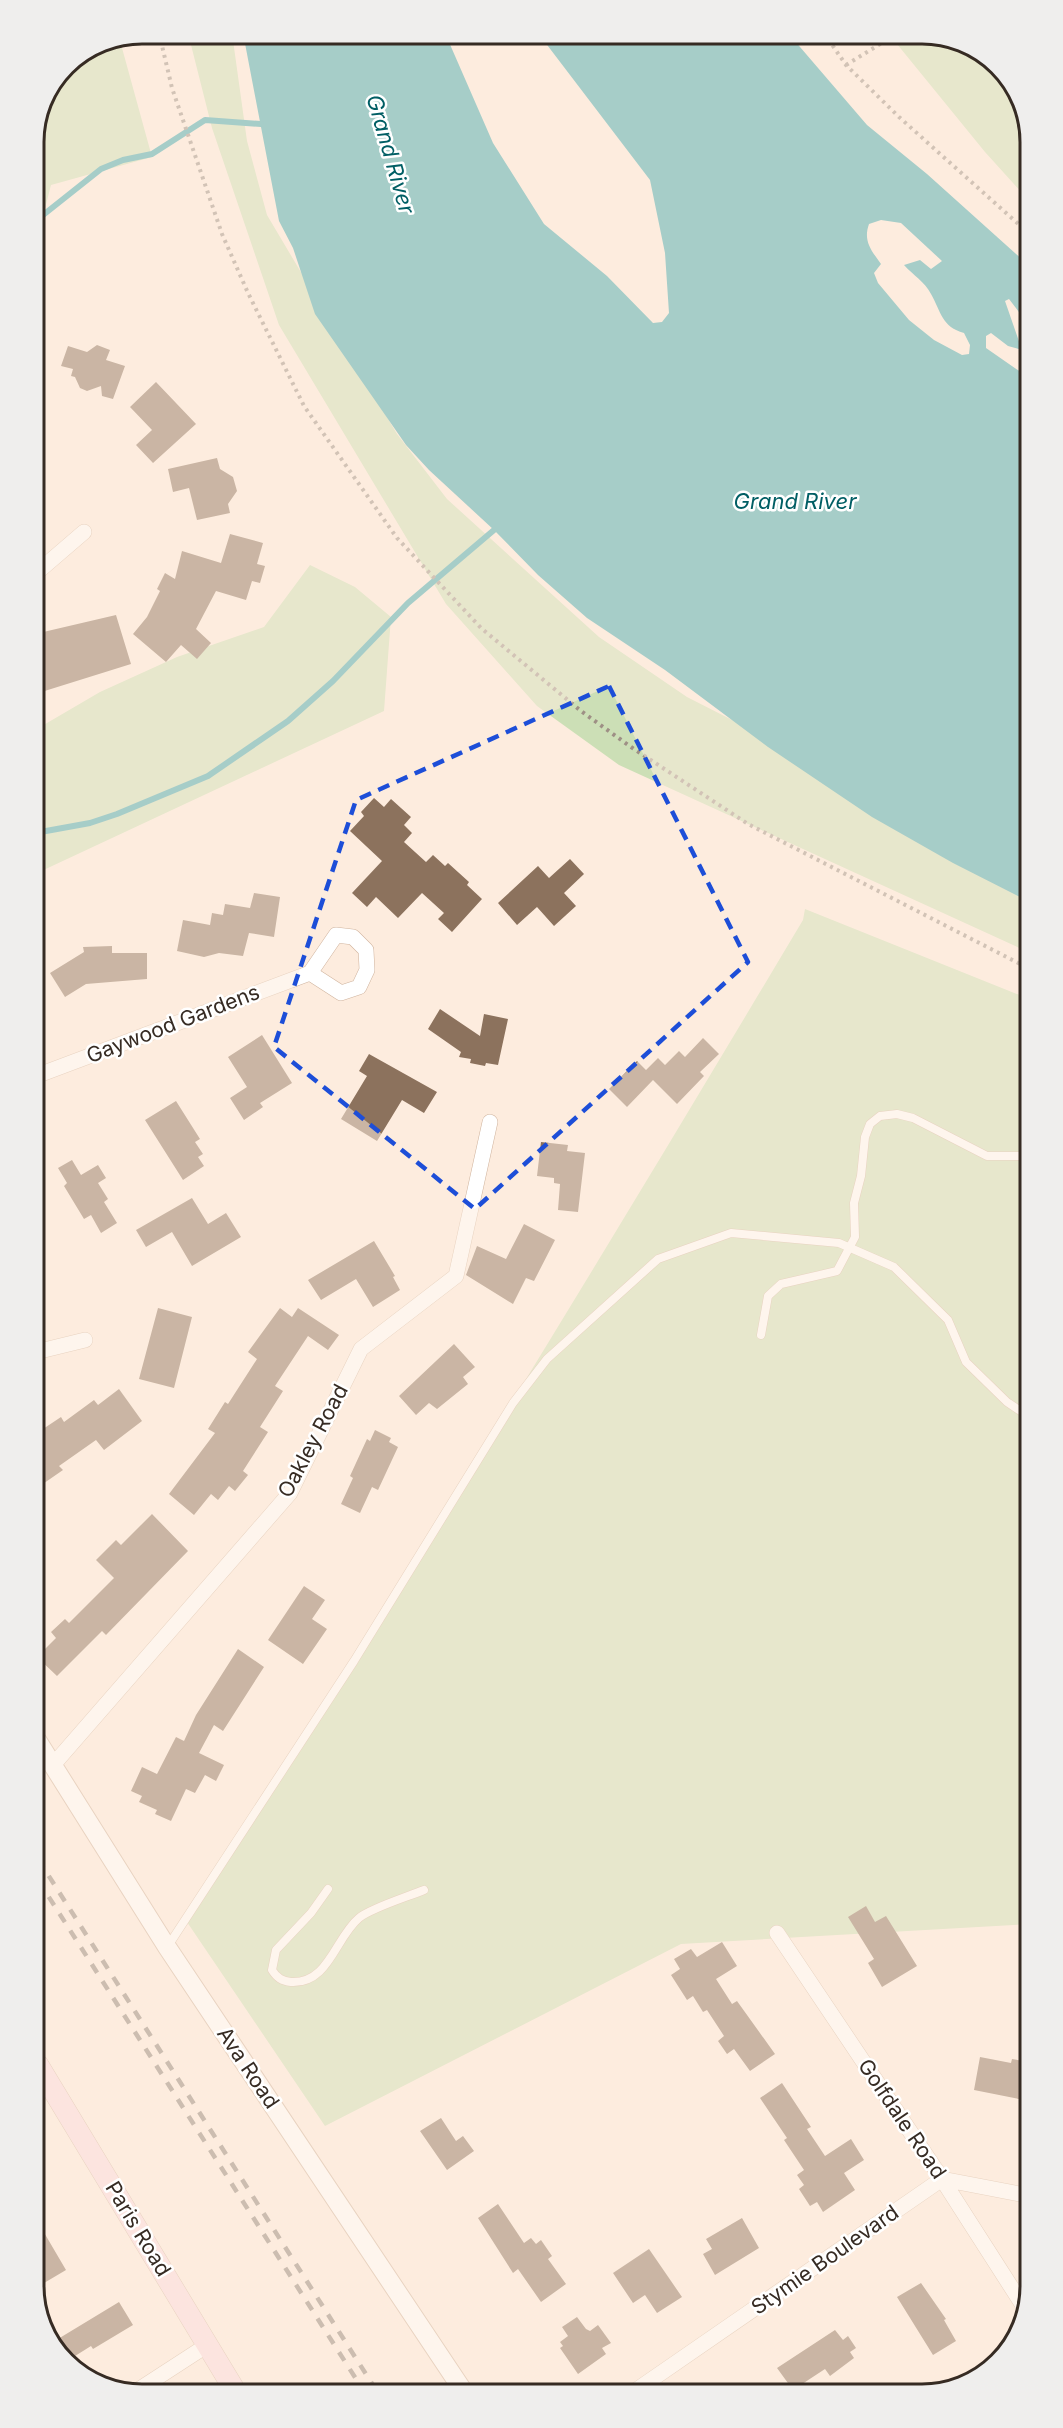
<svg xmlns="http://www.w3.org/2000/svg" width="1063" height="2428" font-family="Inter,sans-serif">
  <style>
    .green { fill: #ccdfb6 }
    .water { fill: #3da6ae; fill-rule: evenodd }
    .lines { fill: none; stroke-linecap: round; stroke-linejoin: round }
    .stream { stroke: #3da6ae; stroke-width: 6 }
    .building { fill: #8c725d }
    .service-casing { stroke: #d0b49e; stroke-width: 9 }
    .minor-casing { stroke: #d0b49e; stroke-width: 16 }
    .tertiary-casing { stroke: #d0b49e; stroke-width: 20 }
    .secondary-casing { stroke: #d0b49e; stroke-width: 22 }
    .path { stroke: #9e9085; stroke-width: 4; stroke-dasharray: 3 4.5; stroke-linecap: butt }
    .service { stroke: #fff; stroke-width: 8 }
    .minor { stroke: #fff; stroke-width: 15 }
    .tertiary { stroke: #fff; stroke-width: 18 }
    .secondary { stroke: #fbd9df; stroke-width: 21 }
    .rail { stroke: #908378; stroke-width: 4.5; stroke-dasharray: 10 10; stroke-linecap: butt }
    .marked { fill: none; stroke: #1d4ed8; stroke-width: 4.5; stroke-dasharray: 12 8; stroke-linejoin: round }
    .labels { text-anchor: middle; stroke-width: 5; stroke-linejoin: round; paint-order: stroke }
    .street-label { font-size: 21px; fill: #362b23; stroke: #fff }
    .water-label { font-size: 22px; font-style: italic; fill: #005e64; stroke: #fff }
    .rim { fill: none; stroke: #362b23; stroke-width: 3 }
  </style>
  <rect width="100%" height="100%" fill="#fdecde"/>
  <path class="green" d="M188,33H232L247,141L267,215L397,434L447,499L599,637L687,697L962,837L1026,885V951L619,765L537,706L446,604L279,325L212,128Z
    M888,33H929L987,55L1024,106V195L985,152Z
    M119,37L152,157L51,185L34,251L33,134L65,64L100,41Z
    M310,565L355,587L391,617L384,711L35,874V730L100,692L177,657L264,627Z
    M805,909L1027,998L1029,1924L681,1944L325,2126L187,1922C398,1592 602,1257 803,920Z"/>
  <path class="water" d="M243,33H445L493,143L544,224L607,276L653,323L662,322L669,313L665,253L650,180L538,33H788L867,125L927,174L1025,262V320L1009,299L1005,301L1022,350L1008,346L991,333L986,336V348L1025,375L1026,900L953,863L872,817L768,747L665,670L587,618L538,575L494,530L429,470L406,445L315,314L293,248L279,221ZM881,220L901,223L942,261L931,269L920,260L904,265C913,275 925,282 931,294C941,312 942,327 964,333L970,345L969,354L962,355L934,340L909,320L878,283L874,273L881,264C871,250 863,241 869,224Z"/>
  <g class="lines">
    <path class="stream" d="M33,223L101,169L123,160L152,154L205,120L261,124
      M35,833L90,823L117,814L208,776L288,721L333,681L408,603L494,530"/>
  </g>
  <path class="building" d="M97,345L110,350L106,360L125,366L113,399L102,396L101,386L87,391L80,388L75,377L71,376L73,369L61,366L68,346L87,352Z
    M156,382L196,424L153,463L136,445L152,430L130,407Z
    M217,458L220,469L233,477L237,491L228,504L230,513L197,520L189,488L173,492L168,469Z
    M230,534L263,543L257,564L265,566L260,583L252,581L246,600L216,591L196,629L211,643L197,659L181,645L166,662L133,634L147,617L160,591L157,589L165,573L175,579L182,551L221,563Z
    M116,615L131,664L35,694V654L44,651L39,633Z
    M374,798L384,807L391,799L411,817L404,825L412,833L404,842L426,862L433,855L445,866L448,863L469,882L467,885L482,899L452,932L438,919L444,913L422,893L398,918L376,897L367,907L352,893L382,861L350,831L364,816L361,812Z
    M570,859L584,874L564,893L576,906L554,926L537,907L517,925L498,903L538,866L549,878Z
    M254,893L280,897L274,937L249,933L243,956L219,953L204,957L177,951L183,920L210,925L212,913L223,915L225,904L250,908Z
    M112,946V953H147V979L86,984L65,997L50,973L84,952L83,947Z
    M440,1009L480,1036L484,1014L508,1019L498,1065L486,1063L485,1066L470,1063L471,1059L459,1057L461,1052L428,1029Z
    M262,1035L292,1083L260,1103L263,1107L244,1120L230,1098L247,1087L228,1057Z
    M703,1038L719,1054L700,1072L704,1076L677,1104L653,1080L627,1107L609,1089L637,1061L646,1070L658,1058L665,1065L679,1051L685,1057Z
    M369,1054L437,1092L424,1113L402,1100L377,1141L341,1119L367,1076L359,1071Z
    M176,1101L200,1139L195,1142L203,1154L198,1157L204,1166L183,1180L145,1120Z
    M541,1142L568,1145L567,1151L585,1153L578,1212L558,1210L560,1184L554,1183V1178L537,1176Z
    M72,1160L81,1175L98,1165L106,1178L98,1183L108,1199L104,1202L117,1223L101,1233L91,1215L84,1219L64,1186L67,1183L58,1168Z
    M192,1198L208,1224L226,1213L241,1237L192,1266L172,1232L146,1247L136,1230Z
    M524,1224L555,1240L534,1281L526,1278L513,1304L466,1275L477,1246L506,1259Z
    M374,1241L395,1276L393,1277L400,1290L373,1307L356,1279L321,1300L308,1280Z
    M158,1308L192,1317L174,1388L139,1379Z
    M280,1308L292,1317L298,1308L339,1335L328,1350L308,1336L275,1386L283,1391L260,1427L268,1432L243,1471L248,1475L235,1491L229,1486L218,1500L211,1494L194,1515L169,1494L215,1433L208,1429L225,1402L228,1404L257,1359L248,1352Z
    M454,1344L475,1367L463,1377L468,1384L437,1409L429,1403L416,1415L399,1396Z
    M119,1389L142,1421L104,1450L96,1440L59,1466L63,1470L37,1488V1433L61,1417L64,1422L94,1400L98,1405Z
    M375,1430L391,1438L389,1442L398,1447L378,1490L372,1487L360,1513L341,1504L353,1478L350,1476L367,1439L370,1441Z
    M152,1514L188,1551L106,1635L102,1631L57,1676L37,1657L56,1638L51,1632L65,1619L69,1623L114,1578L96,1560L116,1540L121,1545Z
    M304,1586L325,1600L312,1619L327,1629L303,1664L268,1640Z
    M238,1649L264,1667L223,1731L214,1725L199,1753L224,1765L216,1781L205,1775L195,1793L186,1789L171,1821L155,1814L157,1810L139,1802L142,1796L131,1791L142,1767L157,1774L176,1737L184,1741L196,1715Z
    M866,1906L875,1922L886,1916L917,1966L882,1987L868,1963L874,1959L848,1917Z
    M722,1942L737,1966L716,1979L732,2004L737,2001L775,2054L750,2071L734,2049L727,2054L718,2041L724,2036L707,2010L703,2012L693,1996L687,2000L671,1975L680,1969L674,1959L691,1949L697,1957Z
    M980,2057L1011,2063L1012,2059L1029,2062V2101L974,2090Z
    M782,2083L811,2127L807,2129L825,2156L851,2139L864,2160L844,2173L855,2190L823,2212L817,2202L810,2206L799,2189L804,2185L797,2175L804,2170L784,2140L787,2138L760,2098Z
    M441,2118L456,2141L463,2136L474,2151L447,2170L420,2131Z
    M498,2204L524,2243L531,2238L536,2244L541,2240L552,2256L548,2259L566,2284L541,2302L518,2269L513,2273L478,2218Z
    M742,2218L759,2248L715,2275L703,2254L712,2249L706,2239Z
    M39,2224L66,2270L39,2286Z
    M649,2249L682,2297L657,2313L645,2295L633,2303L613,2273Z
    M921,2283L946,2319L944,2320L956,2341L933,2355L897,2297Z
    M119,2302L133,2325L93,2349L91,2346L67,2361L53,2342Z
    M577,2317L586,2329L590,2331L598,2325L611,2343L602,2348L606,2354L578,2374L560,2348L563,2346L560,2342L568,2336L562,2327Z
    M835,2330L843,2340L848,2336L856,2348L850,2352L854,2358L830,2376L825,2369L793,2390L777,2368Z"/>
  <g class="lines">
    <defs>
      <path id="service" d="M761,1335L768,1296L781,1284L837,1271L855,1237L854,1203L861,1176L865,1137L870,1124L880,1116L897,1114L913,1118L987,1156H1027
        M328,1889L311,1913L276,1950L272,1970C277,1978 282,1981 291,1982C329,1984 335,1938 359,1918C371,1908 407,1897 424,1890
        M168,1946L354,1661L513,1403L547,1359L658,1259L731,1233L839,1243L894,1267L948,1320L966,1362L1007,1402L1028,1416"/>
      <path id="minor" d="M34,575L84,532
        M36,1076L310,973L336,935L353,937L366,950L367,970L359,987L341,993L310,973
        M36,1352L85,1340
        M53,1765L290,1493L361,1349L456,1276L490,1122
        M777,1933L942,2179L1024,2307
        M635,2391L942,2179L1030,2196
        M132,2394L209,2344"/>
      <path id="tertiary" d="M37,1740L167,1947L464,2392"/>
      <path id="secondary" d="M38,2065L237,2394"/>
    </defs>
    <use href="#service" class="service-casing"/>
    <use href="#minor" class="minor-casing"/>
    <use href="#tertiary" class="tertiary-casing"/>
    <use href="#secondary" class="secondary-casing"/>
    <path class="path" d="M159,33L172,88L222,234L248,293L304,406L397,538L481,628L581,711L631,747L748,824L1026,967
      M824,33L846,65L899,117L1024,229
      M846,65L898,33"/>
    <use href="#service" class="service"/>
    <use href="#minor" class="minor"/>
    <use href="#tertiary" class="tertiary"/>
    <use href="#secondary" class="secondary"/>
    <path class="rail" d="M38,1859L378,2393
      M38,1880L365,2393"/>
  </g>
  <path d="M0 0H1063V2428H0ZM609,686L748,962L475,1209L274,1047L356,800Z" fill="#fdecde" fill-opacity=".55" fill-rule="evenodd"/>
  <path class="marked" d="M609,686L748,962L475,1209L274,1047L356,800Z"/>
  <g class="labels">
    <g class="street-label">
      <text transform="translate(173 1024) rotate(-21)" y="7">Gaywood Gardens</text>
      <text transform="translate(313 1441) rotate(-62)" y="7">Oakley Road</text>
      <text transform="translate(248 2068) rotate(56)" y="7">Ava Road</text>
      <text transform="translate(902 2119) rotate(56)" y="7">Golfdale Road</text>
      <text transform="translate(138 2229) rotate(59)" y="7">Paris Road</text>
      <text transform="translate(825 2260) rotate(-35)" y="7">Stymie Boulevard</text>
    </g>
    <g class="water-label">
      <text transform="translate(391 154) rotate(74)" y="8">Grand River</text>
      <text x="795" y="509">Grand River</text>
    </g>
  </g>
  <path d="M0 0H1063V2428H0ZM142 44H922A98 98 0 0 1 1020 142V2286A98 98 0 0 1 922 2384H142A98 98 0 0 1 44 2286V142A98 98 0 0 1 142 44Z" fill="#efeeed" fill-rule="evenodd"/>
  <path class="rim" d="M142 44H922A98 98 0 0 1 1020 142V2286A98 98 0 0 1 922 2384H142A98 98 0 0 1 44 2286V142A98 98 0 0 1 142 44Z"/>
</svg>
